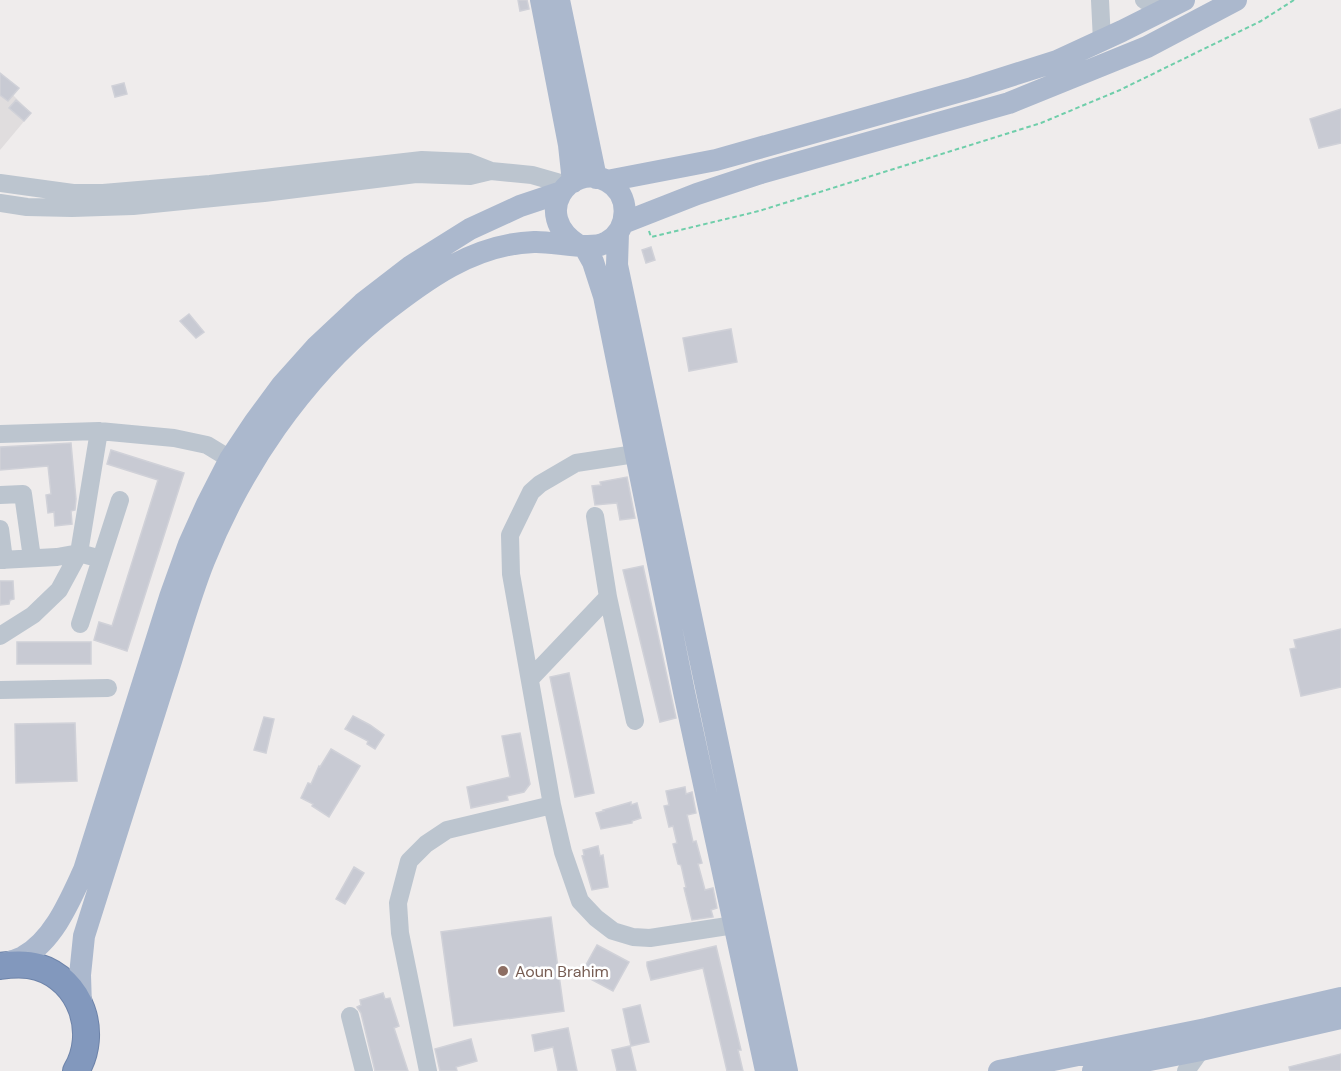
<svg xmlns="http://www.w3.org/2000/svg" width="1341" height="1071" font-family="'DM Sans',sans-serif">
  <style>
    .education { fill: #e0ddde }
    .building { fill: #c8cad3; stroke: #d0d1d8; stroke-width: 1.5 }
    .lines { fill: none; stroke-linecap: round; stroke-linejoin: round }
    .highway-casing { stroke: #6d83a9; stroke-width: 28 }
    .path { stroke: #6fceaa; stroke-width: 2; stroke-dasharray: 4.5 3; stroke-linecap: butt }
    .minor { stroke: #bcc5cf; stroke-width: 18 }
    .major { stroke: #abb8cd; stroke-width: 22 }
    .highway { stroke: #8298bd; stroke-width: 26 }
    .education-dot { fill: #8d6e63; stroke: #fff; stroke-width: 2 }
    .labels { text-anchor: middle; stroke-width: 5; stroke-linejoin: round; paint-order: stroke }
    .education-label { font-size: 16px; fill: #785e54; stroke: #fff; text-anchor: start }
  </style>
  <rect width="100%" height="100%" fill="#efecec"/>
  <path class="education" d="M0,73L19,88L13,95L31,113L0,150Z"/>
  <path class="building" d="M518,0H527L529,9L520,11Z
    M0,73L19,88L8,101L0,95Z
    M124,83L127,94L115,97L112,86Z
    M16,100L31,113L24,121L9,108Z
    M1341,109V143L1319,148L1310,119Z
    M651,247L655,260L646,263L642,250Z
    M189,314L204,332L196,338L180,321Z
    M731,329L737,362L689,371L683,338Z
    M71,443L76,499L75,510L71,511L72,524L55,526L54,512L48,513L46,495L51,494L48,466L0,470V447Z
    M111,450L184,473L127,651L94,640L99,622L112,626L158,480L107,464Z
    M627,477L635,518L620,520L617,503L595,505L592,486L601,485L600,482Z
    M643,566L676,718L660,722L623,570Z
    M0,581H13L14,599L10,600L9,604L0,605Z
    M1341,629V687L1301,696L1290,649L1296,648L1294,640Z
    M17,642H91V664H17Z
    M569,673L594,793L575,797L550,677Z
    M353,716L370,725L384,735L375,749L367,744L368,741L345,729Z
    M264,717L274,719L266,753L254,750Z
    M75,723L77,781L16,783L15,724Z
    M520,733L530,784L524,792L507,796L508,800L471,808L467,787L510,777L502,736Z
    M331,749L360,766L329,817L312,806L313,804L301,798L308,783L311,784L319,766L320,767Z
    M685,787L686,794L692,792L696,813L687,815L693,842L696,841L702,863L698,864L705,890L713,888L717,908L711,910L713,917L692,920L684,888L686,887L681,865L678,864L673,844L677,843L673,826L669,827L664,806L669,805L666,791Z
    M631,802V805L637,803L641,818L632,821V823L601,829L596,813L604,811L603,810Z
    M598,846L600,856L603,855L608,887L592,890L582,856L584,855L583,850Z
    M354,867L364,873L345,904L336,899Z
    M551,917L564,1011L454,1026L441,932Z
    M597,945L629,962L613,991L581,974Z
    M716,946L741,1050H738L743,1071H727L703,968L651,980L647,966V962Z
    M383,993L385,999L390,998L399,1026L394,1028L408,1071H375L361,1013L357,1007L361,1005L360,1000Z
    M640,1005L649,1042L631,1046L623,1009Z
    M568,1028L577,1071H558L553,1047L535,1051L532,1035Z
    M471,1039L477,1061L456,1067L457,1071H440L435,1049Z
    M630,1046L636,1071H617L612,1050Z
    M1341,1054V1071H1290L1289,1067Z"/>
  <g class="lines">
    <defs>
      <path id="highway" d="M0,966C13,964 25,963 38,967C81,980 99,1033 76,1071"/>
    </defs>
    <use href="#highway" class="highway-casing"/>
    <path class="path" d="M649,231L651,237L759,211L1041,123L1120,90L1261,21L1294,0"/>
    <path class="minor" d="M1100,0L1102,41
      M1144,0L1167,9
      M0,183L73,193H103L210,184L422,160L468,162L491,171L532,175L567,185
      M0,203L27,207L72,208L133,206L264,193L416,174L470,176L491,171
      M0,434L99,431L174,438L207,445L230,459
      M0,495L23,494L32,558
      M0,529L4,560
      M0,560L57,557L79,553L101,559L120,500
      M608,597L635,721
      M80,624L101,559
      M0,636L33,615L59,590L79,553L99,431
      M530,679L608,597L595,516
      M0,690L108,688
      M552,805L511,574L510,535L531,492L540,484L576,463L635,454
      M350,1016L364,1071
      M428,1071L400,933L398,903L409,861L426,844L447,830L552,805L563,852L580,901L596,918L613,931L633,937L650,938L734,925
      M1186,1071L1201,1050L1203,1042"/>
    <path class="major" d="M541,0L569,145L573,182
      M559,0L596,178
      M607,181L716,160L972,88L1057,61L1122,31L1184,0
      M623,223L697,194L761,173L1009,103L1147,47L1236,0
      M618,233L617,265L787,1071
      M584,246L593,262L604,296L684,692L766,1071
      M1,965C8,963 16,960 23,957C54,940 70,900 84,870L170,597L189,544L207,504L230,459L254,423L282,385L316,347L363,303L411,266L470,229L520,206L562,192
      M81,1006L80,975L84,936C111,853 136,769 163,686C177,644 188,601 204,561C241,468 301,380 378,317C425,280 473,244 534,242C554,241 592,252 607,242C630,229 631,194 607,181C570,161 530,214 578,245
      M999,1071L1206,1029L1341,998
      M1093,1071L1201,1050L1341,1018"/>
    <use href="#highway" class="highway"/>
  </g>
  <circle class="education-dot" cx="503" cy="971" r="6"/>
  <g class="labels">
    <g class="education-label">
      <text x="515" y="977">Aoun Brahim</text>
    </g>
  </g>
</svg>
